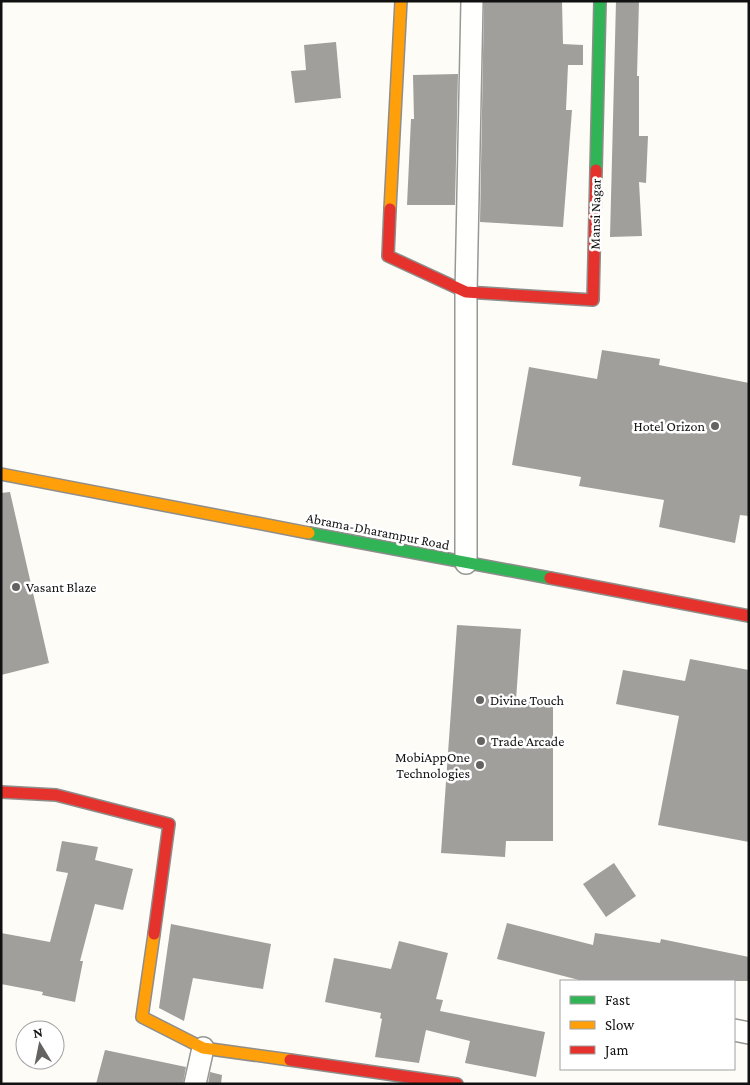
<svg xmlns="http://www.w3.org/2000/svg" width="750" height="1085" font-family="'Crimson Pro',serif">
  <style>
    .building { fill: #a19f9c }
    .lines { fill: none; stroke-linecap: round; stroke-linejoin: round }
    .street-casing { stroke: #979795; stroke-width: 24 }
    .fast-casing { stroke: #8e8d8b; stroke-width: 14 }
    .slow-casing { stroke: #8e8d8b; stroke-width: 14 }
    .jam-casing { stroke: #8e8d8b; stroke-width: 14 }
    .street { stroke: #fffffe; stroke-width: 21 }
    .fast { stroke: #30b455; stroke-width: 11 }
    .slow { stroke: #ff9f0a; stroke-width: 11 }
    .jam { stroke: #e5322d; stroke-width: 11 }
    .poi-dot { fill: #646362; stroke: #fff; stroke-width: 2 }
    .labels { text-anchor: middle; stroke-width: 5; stroke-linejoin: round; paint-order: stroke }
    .street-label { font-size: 14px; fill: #111; stroke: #fff }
    .poi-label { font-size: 14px; fill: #111; stroke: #fff; text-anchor: start }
  </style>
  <rect width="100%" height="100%" fill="#fdfcf7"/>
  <path class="building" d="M484,1H562L563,44L583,45V65H568L566,110H572L563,227L480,222Z
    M616,1H639L637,76H639V136H648L646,183L639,182L642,236L610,237Z
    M336,42L341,98L295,103L291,71L306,70L304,45Z
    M458,74L455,205H407L411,119H414L413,75Z
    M602,350L660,359L659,365L749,383V516L740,515L735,543L659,527L664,500L579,486L581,477L512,465L529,367L597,379Z
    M10,492L49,663L1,675V493Z
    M457,625L521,629L516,700H553V841H506L505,857L441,853Z
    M690,659L749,670V842L658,825L679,716L616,704L623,670L685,681Z
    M62,841L98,847L95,860L133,869L123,910L95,904L80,961H83L75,1002L42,995L43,992L1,984V933L50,942L68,873L56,871Z
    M614,863L636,896L606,917L583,884Z
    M507,923L593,945L595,933L660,943L661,939L749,957V981H583L497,959Z
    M171,924L271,944L263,989L193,978L184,1021L159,1008Z
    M399,941L448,953L436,999L443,1000L440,1011L545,1032L536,1077L465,1063L470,1041L426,1030L419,1063L375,1057L382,1019L380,1018L381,1013L325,1002L334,958L391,969Z
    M105,1050L186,1067L183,1084H96Z
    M210,1072L222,1075L221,1084H208Z"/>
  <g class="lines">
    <defs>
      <path id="street" d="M466,563V292L472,1
        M734,1030L749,1033
        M195,1084L203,1048"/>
      <path id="fast" d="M596,170L600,1
        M309,533L550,578"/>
      <path id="slow" d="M390,209L401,1
        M1,474L309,533
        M154,934L142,1017L203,1048L290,1060"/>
      <path id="jam" d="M390,209L388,256L466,292L593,300L596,170
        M550,578L749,616
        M1,792L56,795L169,824L154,934
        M290,1060L457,1084"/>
    </defs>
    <use href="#street" class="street-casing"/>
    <use href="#fast" class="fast-casing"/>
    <use href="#slow" class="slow-casing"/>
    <use href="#jam" class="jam-casing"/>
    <use href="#street" class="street"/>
    <use href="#fast" class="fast"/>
    <use href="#slow" class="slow"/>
    <use href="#jam" class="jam"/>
  </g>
  <g class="poi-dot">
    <circle cx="715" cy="426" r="5"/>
    <circle cx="16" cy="587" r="5"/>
    <circle cx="480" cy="700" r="5"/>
    <circle cx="481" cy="741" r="5"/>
    <circle cx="480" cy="765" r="5"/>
  </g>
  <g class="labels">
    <g class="street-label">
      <text transform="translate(595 214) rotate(-89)" y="5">Mansi Nagar</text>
      <text transform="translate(378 531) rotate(11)" y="5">Abrama-Dharampur Road</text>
    </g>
    <g class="poi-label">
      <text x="705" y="431" text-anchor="end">Hotel Orizon</text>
      <text x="26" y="592">Vasant Blaze</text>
      <text x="490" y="705">Divine Touch</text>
      <text x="491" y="746">Trade Arcade</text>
      <text x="470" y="762" text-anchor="end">MobiAppOne<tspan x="470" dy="16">Technologies</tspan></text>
    </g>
  </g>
  <rect width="750" height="1085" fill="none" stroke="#111111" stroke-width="5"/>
  <rect x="560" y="980" width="175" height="90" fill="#ffffff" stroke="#a0a0a0"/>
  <rect x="570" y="996" width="25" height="8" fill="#30b455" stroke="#a0a0a0"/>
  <text x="605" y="1005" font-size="15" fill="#111111">Fast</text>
  <rect x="570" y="1021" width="25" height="8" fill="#ff9f0a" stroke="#a0a0a0"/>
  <text x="605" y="1030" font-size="15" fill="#111111">Slow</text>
  <rect x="570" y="1046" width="25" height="8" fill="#e5322d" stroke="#a0a0a0"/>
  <text x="605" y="1055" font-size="15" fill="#111111">Jam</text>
  <g transform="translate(40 1045) rotate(350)"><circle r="24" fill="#ffffff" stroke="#a0a0a0"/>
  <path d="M0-4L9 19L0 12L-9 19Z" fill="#646362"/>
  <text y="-8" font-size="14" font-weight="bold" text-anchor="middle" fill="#111111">N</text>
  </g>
</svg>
